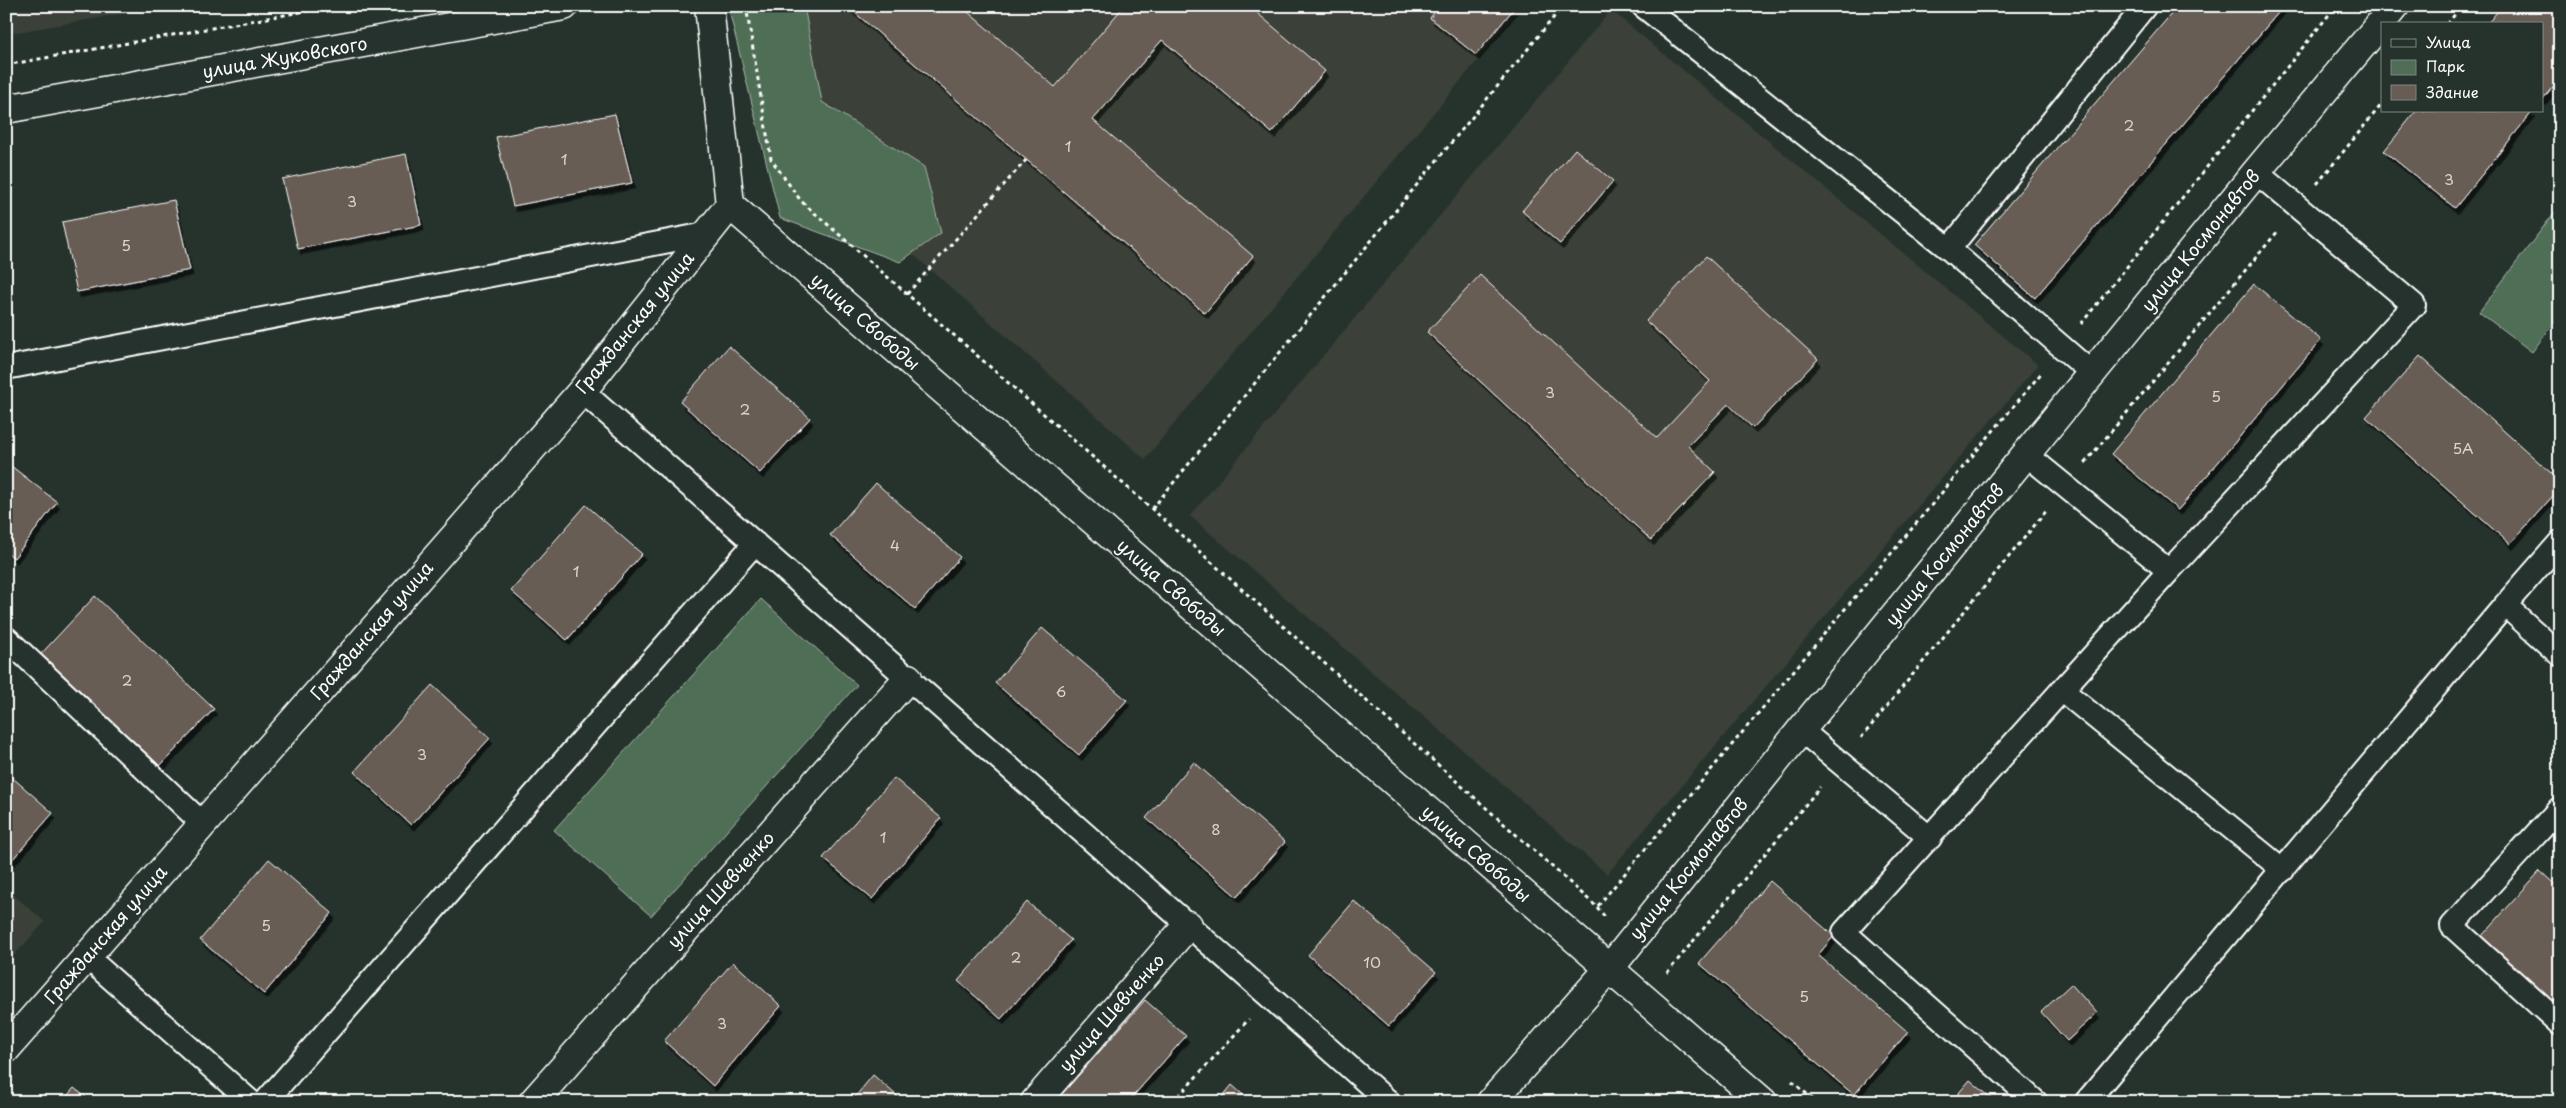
<svg xmlns="http://www.w3.org/2000/svg" width="2566" height="1108" font-family="'Playpen Sans',sans-serif">
  <style>
    .built { fill: #3a4039 }
    .green { fill: #506e57; stroke: #a8b6ab }
    .building { fill: #685d55; stroke: #fff; filter: url(#shadow) }
    .lines { fill: none; stroke-linecap: round; stroke-linejoin: round }
    .lane-casing { stroke: #fff; stroke-width: 26 }
    .street-casing { stroke: #fff; stroke-width: 31 }
    .path { stroke: #fff; stroke-width: 3; stroke-dasharray: 4 4; stroke-linecap: butt }
    .lane { stroke: #26332d; stroke-width: 22 }
    .street { stroke: #26332d; stroke-width: 28 }
    .labels { text-anchor: middle; stroke-width: 4; stroke-linejoin: round; paint-order: stroke }
    .number-label { font-size: 15px; fill: #d9d6d4 }
    .street-label { font-size: 18px; fill: #fff; stroke: #26332d }
  </style>
  <defs>
    <filter id="shadow"><feDropShadow dx="3" dy="5.5" stdDeviation="0" flood-color="#0009"/></filter>
  </defs>
  <rect width="100%" height="100%" fill="#26332d"/>
  <filter id="ink" filterUnits="userSpaceOnUse"><feTurbulence type="fractalNoise" baseFrequency=".02" numOctaves="2"/><feDisplacementMap in="SourceGraphic" scale="10" xChannelSelector="R" yChannelSelector="G"/><feConvolveMatrix kernelMatrix="1 2 1 2 8 2 1 2 1" color-interpolation-filters="sRGB"/></filter>
  <g filter="url(#ink)">
    <path class="built" d="M6,6H167L6,34Z
      M780,6H1523L1145,459L803,157Z
      M1611,10L2038,365L1607,874L1190,516Z
      M6,888L45,922L6,964Z"/>
    <path class="green" d="M728,6H804L822,102L924,167L941,233L900,262L780,218Z
      M2560,205V315L2532,352L2479,312Z
      M761,599L857,685L651,916L554,830Z"/>
    <path class="building" d="M847,6H961L1055,87L1124,6H1249L1325,71L1272,133L1162,40L1093,120L1253,256L1205,313Z
      M1439,6H1516L1476,55L1430,18Z
      M2178,6H2284L2035,298L1974,245Z
      M2502,6H2560V78L2542,100V24H2487Z
      M2416,111H2533L2455,208L2384,151Z
      M615,114L632,183L513,206L496,137Z
      M1575,149L1613,181L1560,244L1522,211Z
      M406,154L421,225L298,249L282,179Z
      M174,200L190,270L77,292L62,222Z
      M1706,256L1818,359L1753,428L1728,404L1688,446L1715,472L1651,540L1427,332L1480,275L1657,438L1710,381L1646,321Z
      M2254,284L2321,340L2178,510L2111,454Z
      M729,346L810,418L760,473L680,402Z
      M2420,356L2560,481V488L2510,544L2366,417Z
      M6,462L57,502L14,558L6,552Z
      M876,483L960,557L915,609L830,535Z
      M586,505L642,554L567,640L511,591Z
      M95,596L214,709L160,766L41,654Z
      M1042,628L1127,700L1079,755L995,683Z
      M432,685L490,738L411,825L354,772Z
      M1194,762L1285,842L1237,897L1146,818Z
      M6,772L53,813L12,860L6,856Z
      M894,778L941,818L872,899L823,858Z
      M269,859L332,913L264,994L200,940Z
      M2540,871L2560,889V1009L2481,937Z
      M1770,881L1834,936L1818,955L1908,1032L1854,1095L1699,963Z
      M1354,901L1436,972L1389,1026L1308,955Z
      M1027,902L1071,940L1001,1019L958,981Z
      M733,962L781,1006L713,1086L664,1041Z
      M2071,984L2097,1013L2067,1041L2041,1012Z
      M1145,1000L1186,1036L1128,1102H1055Z
      M873,1075L904,1102H851Z
      M1970,1080L1996,1102H1951Z
      M1232,1085L1251,1102H1218Z
      M74,1088L92,1102H62Z"/>
    <g class="lines">
      <defs>
        <path id="lane" d="M1643,6L1949,249L2093,374
          M1949,249L2145,6
          M6,368L706,234
          M582,391L1389,1102
          M2027,455L2169,571L2414,305L2256,172
          M2505,605L2560,542
          M6,638L203,824
          M2063,691L2283,870
          M1801,730L1930,838
          M2560,808L2452,926L2560,1024
          M87,957L251,1102
          M265,1102L755,543
          M2036,1102L1844,932L2169,571
          M2086,1102L2505,605L2560,655"/>
        <path id="street" d="M709,6L730,205L1763,1102
          M6,109L564,6
          M6,1049L582,391L730,205
          M533,1102L908,678
          M1035,1102L1188,925
          M1491,1102L1609,969L1801,730L2256,172L2395,6"/>
      </defs>
      <use href="#lane" class="lane-casing"/>
      <use href="#street" class="street-casing"/>
      <path class="path" d="M746,6L771,159L801,201L1152,509L1597,907L2043,371
        M2447,24L2462,6
        M6,65L334,6
        M2317,184L2382,104
        M907,294L1026,160
        M2081,324L2336,6
        M2085,463L2278,231
        M1152,509L1563,6
        M1861,738L2047,510
        M1597,907L1605,917
        M1667,973L1820,787
        M1792,1081L1816,1102
        M1177,1102L1175,1100L1249,1019"/>
      <use href="#lane" class="lane"/>
      <use href="#street" class="street"/>
    </g>
  </g>
  <g class="labels">
    <g class="number-label">
      <text x="2129" y="131">2</text>
      <text x="1068" y="152">1</text>
      <text x="564" y="165">1</text>
      <text x="2449" y="185">3</text>
      <text x="352" y="207">3</text>
      <text x="126" y="251">5</text>
      <text x="1550" y="398">3</text>
      <text x="2216" y="402">5</text>
      <text x="745" y="415">2</text>
      <text x="2463" y="454">5А</text>
      <text x="895" y="551">4</text>
      <text x="576" y="577">1</text>
      <text x="127" y="686">2</text>
      <text x="1061" y="697">6</text>
      <text x="422" y="760">3</text>
      <text x="1216" y="835">8</text>
      <text x="883" y="843">1</text>
      <text x="266" y="931">5</text>
      <text x="1016" y="963">2</text>
      <text x="1372" y="968">10</text>
      <text x="1804" y="1002">5</text>
      <text x="722" y="1029">3</text>
    </g>
    <g class="street-label">
      <text transform="translate(285 58) rotate(-10)" y="6">улица Жуковского</text>
      <text transform="translate(2201 241) rotate(-51)" y="6">улица Космонавтов</text>
      <text transform="translate(865 322) rotate(41)" y="6">улица Свободы</text>
      <text transform="translate(635 323) rotate(-51)" y="6">Гражданская улица</text>
      <text transform="translate(1945 555) rotate(-51)" y="6">улица Космонавтов</text>
      <text transform="translate(1171 588) rotate(41)" y="6">улица Свободы</text>
      <text transform="translate(372 631) rotate(-49)" y="6">Гражданская улица</text>
      <text transform="translate(1476 854) rotate(41)" y="6">улица Свободы</text>
      <text transform="translate(1689 869) rotate(-51)" y="6">улица Космонавтов</text>
      <text transform="translate(721 890) rotate(-48)" y="6">улица Шевченко</text>
      <text transform="translate(106 935) rotate(-49)" y="6">Гражданская улица</text>
      <text transform="translate(1112 1013) rotate(-49)" y="6">улица Шевченко</text>
    </g>
  </g>
  <rect width="2566" height="1108" fill="none" stroke="#26332d" stroke-width="25"/>
  <rect x="12" y="12" width="2541" height="1083" fill="none" stroke="#fff" stroke-width="2" filter="url(#ink)"/>
  <rect x="2381" y="22" width="162" height="90" fill="#26332d" stroke="#7d8581"/>
  <rect x="2391" y="39" width="25" height="8" fill="#26332d" stroke="#7d8581"/>
  <text x="2426" y="48" font-size="15" fill="#ffffff">Улица</text>
  <rect x="2391" y="60" width="25" height="15" fill="#506e57" stroke="#7d8581"/>
  <text x="2426" y="72" font-size="15" fill="#ffffff">Парк</text>
  <rect x="2391" y="85" width="25" height="15" fill="#685d55" stroke="#7d8581"/>
  <text x="2426" y="98" font-size="15" fill="#ffffff">Здание</text>
</svg>
